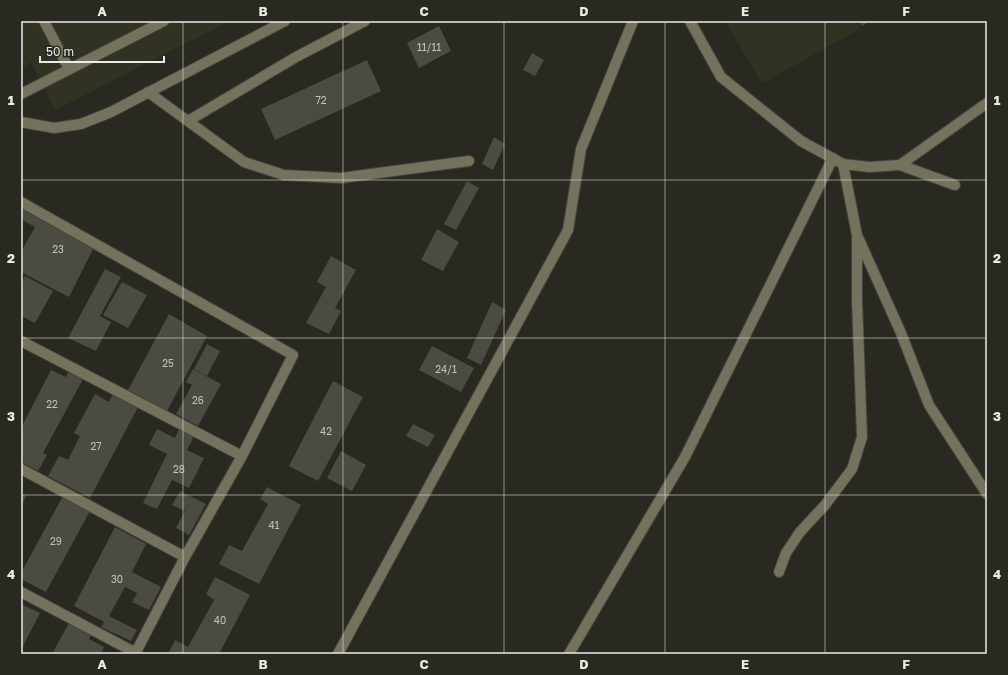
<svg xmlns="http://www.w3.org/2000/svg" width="1008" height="675" font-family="'Golos Text',sans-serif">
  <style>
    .built { fill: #323224 }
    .building { fill: #4b4b42 }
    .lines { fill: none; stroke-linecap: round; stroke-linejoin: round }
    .minor-casing { stroke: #44443d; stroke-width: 12 }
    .minor { stroke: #73725c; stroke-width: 10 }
    .grid { fill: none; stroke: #ebebe6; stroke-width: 1; stroke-opacity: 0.55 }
    .labels { text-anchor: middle; stroke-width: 3; stroke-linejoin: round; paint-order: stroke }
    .number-label { font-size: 10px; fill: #c3c3bd }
    .neatline { fill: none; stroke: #ebebe6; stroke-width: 1.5 }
    .grid-label { font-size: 13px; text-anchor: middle; font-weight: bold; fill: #ebebe6 }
  </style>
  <rect width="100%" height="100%" fill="#292921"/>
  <path class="built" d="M21,21H230L55,110L31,62L21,69Z
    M725,21H855L860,29L762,83Z"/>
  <path class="building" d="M859,21H870L862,26Z
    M439,26L451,51L419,68L407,43Z
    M532,53L544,60L535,76L523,70Z
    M367,60L381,91L275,140L261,109Z
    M494,137L505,144L493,170L482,164Z
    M467,181L479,188L456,230L444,224Z
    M21,203L95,245L69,297L21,272V252L35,227L21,219Z
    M437,229L459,242L443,271L421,260Z
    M331,256L356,270L335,308L341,311L329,334L306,323L326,287L317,282Z
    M105,269L121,277L100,316L111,322L96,351L68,338Z
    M25,276L53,291L35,323L21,316V284Z
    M122,282L147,295L128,328L103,315Z
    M492,302L506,310L481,365L467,358Z
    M169,314L207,336L167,411L128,390Z
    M207,344L220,351L207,376L194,369Z
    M432,346L474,368L461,392L419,370Z
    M193,369L221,384L198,426L176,414L192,385L186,382Z
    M51,370L66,377L68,372L83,379L43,453L47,455L38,471L21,462V428Z
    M333,381L363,397L318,481L289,466Z
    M95,394L109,402L113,394L138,407L90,498L48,476L59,456L68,460L80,436L74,433Z
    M413,424L435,435L428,447L406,436Z
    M180,427L195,434L187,450L204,458L189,488L172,480L157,509L143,503L167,454L149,445L157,429L175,438Z
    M341,451L366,465L352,491L327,478Z
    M267,487L301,505L259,584L219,564L229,545L242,551L268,504L260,499Z
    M180,491L206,504L189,535L176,528L185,511L172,505Z
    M21,493L26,496L21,506Z
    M64,494L91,509L46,592L21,579V573Z
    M115,527L146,544L132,572L161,587L149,610L132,602L137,593L125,587L109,616L137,630L131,641L101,627L104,622L74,606Z
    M215,577L250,595L219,654H168L175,640L188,647L214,600L206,594Z
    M21,604L40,613L21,650Z
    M69,623L91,635L89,639L104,647L101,654H52Z"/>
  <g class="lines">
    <defs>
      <path id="minor" d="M44,21L69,69
        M690,21L721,77L801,141L843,164L869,167L900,165L987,103
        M148,92L244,162L284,175L341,178L469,161
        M21,94L164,21
        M188,121L296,57L365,21
        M21,122L54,128L81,124L111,112L285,21
        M843,164L857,235L901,333L929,405L987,494
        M900,165L955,185
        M21,202L293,355L242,456L185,557L135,654
        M21,341L242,456
        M21,469L185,557
        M779,572L786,553L800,532L825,505L852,469L862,437L857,300V239
        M21,592L136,653
        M338,654L568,230L581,149L633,21
        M569,654L685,457L833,158"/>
    </defs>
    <use href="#minor" class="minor-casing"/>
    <use href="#minor" class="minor"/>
  </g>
  <path class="grid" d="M183,21V654M343,21V654M504,21V654M665,21V654M825,21V654M21,180H987M21,338H987M21,495H987"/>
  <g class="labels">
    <g class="number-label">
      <text x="429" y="51">11/11</text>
      <text x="321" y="104">72</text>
      <text x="58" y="253">23</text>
      <text x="168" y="367">25</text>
      <text x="446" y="373">24/1</text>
      <text x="198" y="404">26</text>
      <text x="52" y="408">22</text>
      <text x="326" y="435">42</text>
      <text x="96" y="450">27</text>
      <text x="179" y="473">28</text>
      <text x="274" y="529">41</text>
      <text x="56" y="545">29</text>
      <text x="117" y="583">30</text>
      <text x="220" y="624">40</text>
    </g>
  </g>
  <rect width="1008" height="675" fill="none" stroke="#292921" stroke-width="44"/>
  <path d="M40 56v6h124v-6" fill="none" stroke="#ebebe6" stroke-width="2"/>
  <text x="46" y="56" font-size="12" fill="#ebebe6" stroke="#292921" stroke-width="3" paint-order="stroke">50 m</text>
  <rect x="22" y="22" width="964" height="631" class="neatline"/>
  <g class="grid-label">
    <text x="102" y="16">A</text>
    <text x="263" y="16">B</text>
    <text x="424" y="16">C</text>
    <text x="584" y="16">D</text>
    <text x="745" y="16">E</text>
    <text x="906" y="16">F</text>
    <text x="11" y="105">1</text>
    <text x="997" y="105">1</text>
    <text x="11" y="263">2</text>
    <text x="997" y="263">2</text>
    <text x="11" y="421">3</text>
    <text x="997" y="421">3</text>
    <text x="11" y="579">4</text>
    <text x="997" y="579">4</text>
    <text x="102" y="669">A</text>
    <text x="263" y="669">B</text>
    <text x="424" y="669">C</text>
    <text x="584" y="669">D</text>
    <text x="745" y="669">E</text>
    <text x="906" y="669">F</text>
  </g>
</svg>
